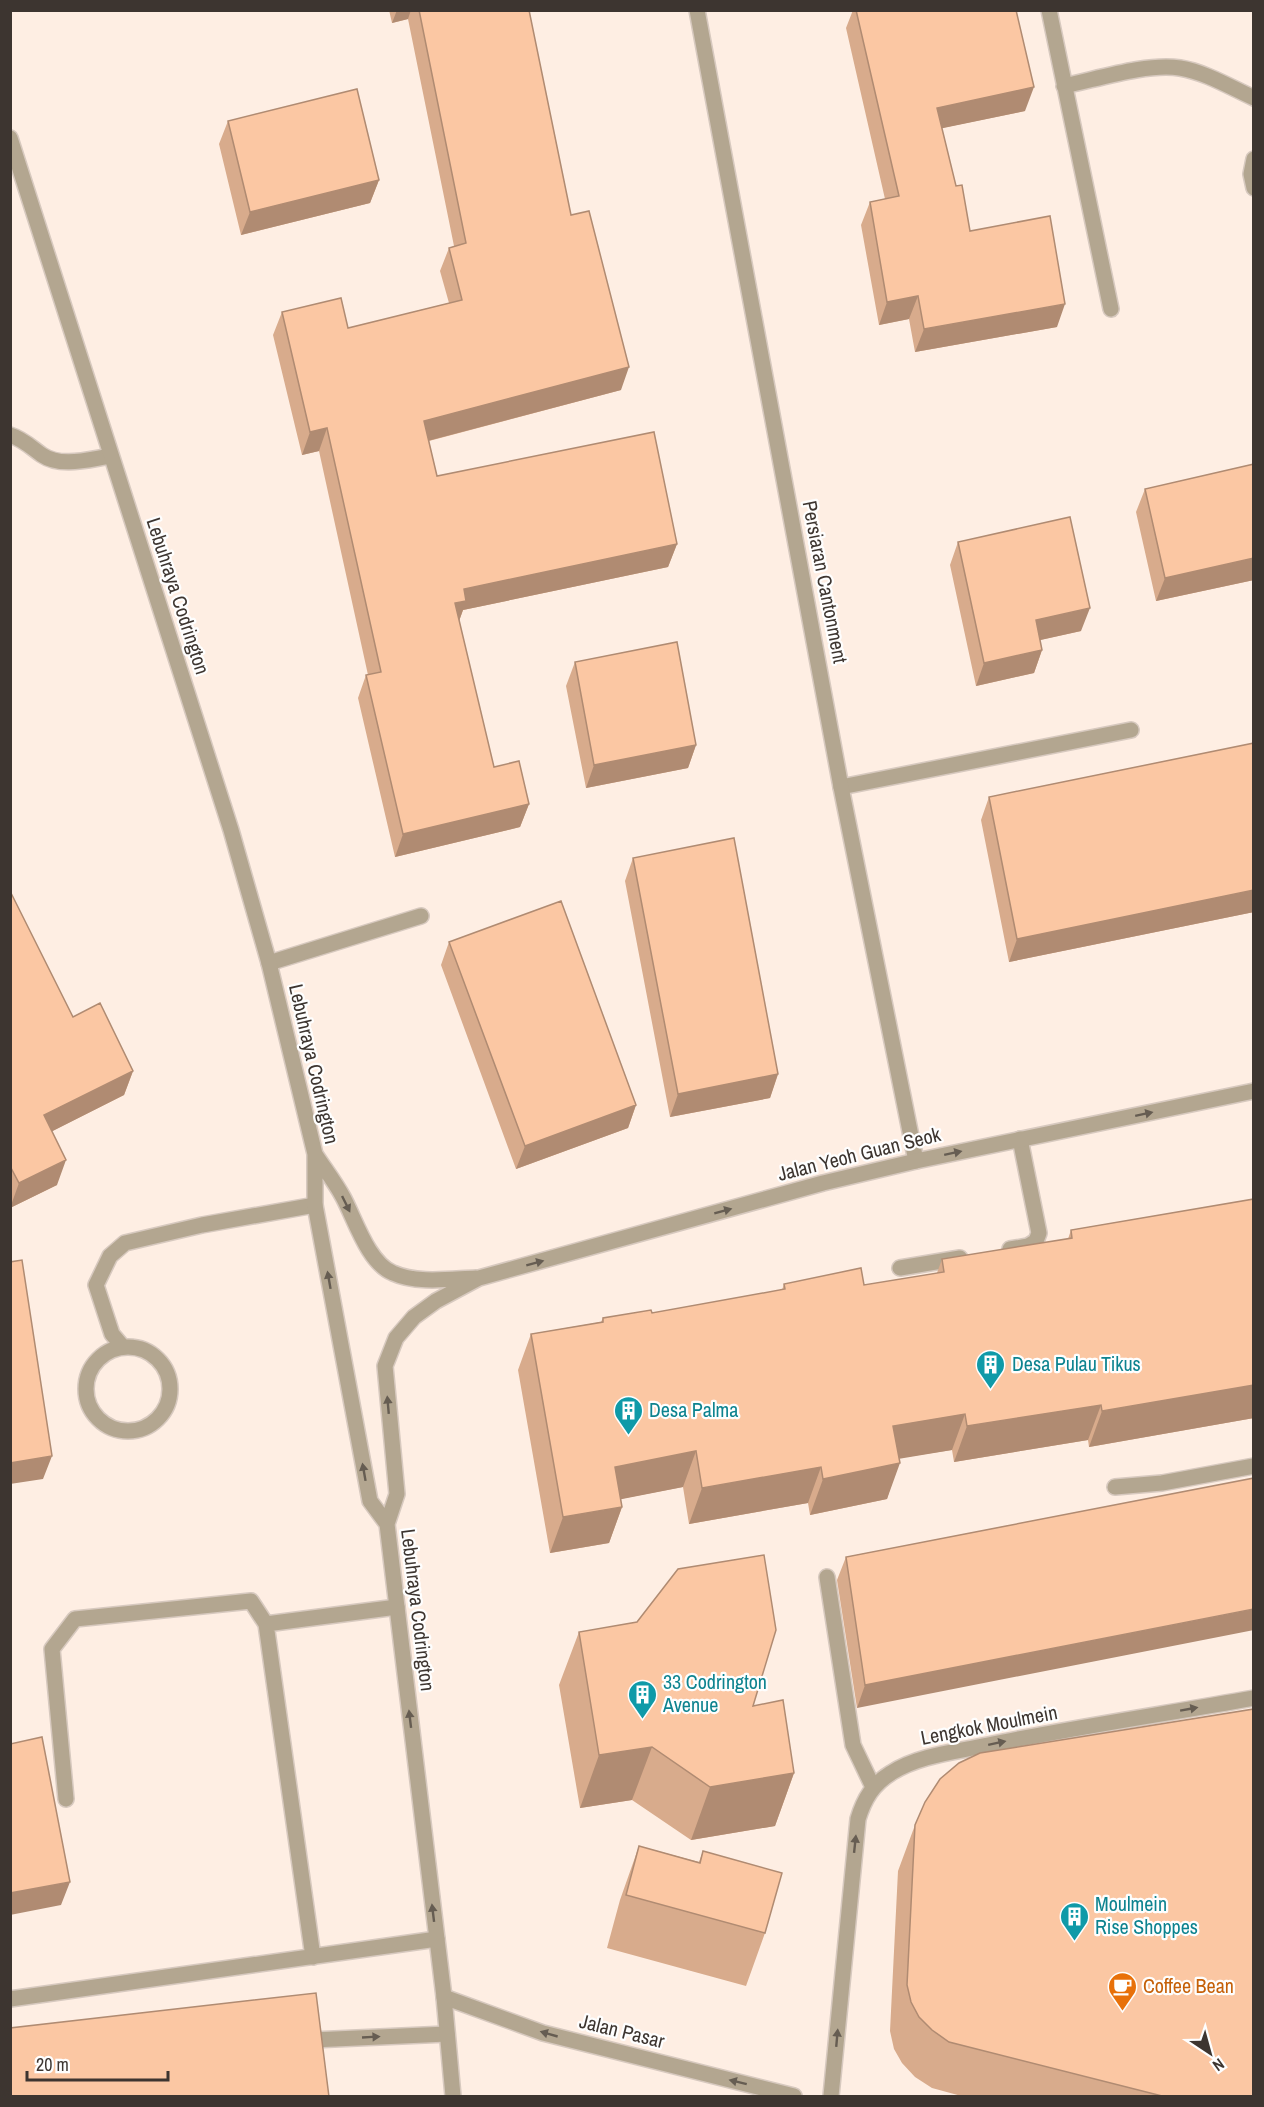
<svg xmlns="http://www.w3.org/2000/svg" width="1264" height="2107" font-family="'Archivo Narrow',sans-serif">
  <style>
    .lines { fill: none; stroke-linecap: round; stroke-linejoin: round }
    .service-casing { stroke: #d7c9bf; stroke-width: 18 }
    .minor-casing { stroke: #d7c9bf; stroke-width: 18 }
    .tertiary-casing { stroke: #d7c9bf; stroke-width: 18 }
    .service { stroke: #b3a690; stroke-width: 15 }
    .minor { stroke: #b3a690; stroke-width: 15 }
    .tertiary { stroke: #b3a690; stroke-width: 15 }
    .wall { fill: #d8ab8c }
    .shaded-wall { fill: #b08b72 }
    .building { fill: #fbc7a3; stroke: #b08b72; stroke-width: 1.5 }
    .oneway { fill: #665d52 }
    .labels { text-anchor: middle; stroke-width: 4.5; stroke-linejoin: round; paint-order: stroke }
    .street-label { font-size: 20px; fill: #3d3530; stroke: #fefefe }
    .culture-label { font-size: 20px; fill: #0d838f; stroke: #fefefe; text-anchor: start }
    .food-label { font-size: 20px; fill: #c56008; stroke: #fefefe; text-anchor: start }
  </style>
  <rect width="100%" height="100%" fill="#feeee3"/>
  <g class="lines">
    <defs>
      <path id="service" d="M1049,10L1111,309
        M1064,86C1098,79 1146,63 1180,68C1205,72 1230,87 1254,98
        M1254,159L1251,174L1254,188
        M841,787L1131,730
        M269,963L421,916
        M1010,1249L1028,1246L1036,1241L1039,1233L1020,1139
        M900,1268L960,1258
        M86 1389a42 42 0 1 1 84 0a42 42 0 1 1-84 0Z
        M123,1347L112,1334L96,1285L110,1256L125,1243L202,1225L315,1205
        M1115,1487L1162,1483L1254,1466
        M827,1577L853,1745L873,1787
        M266,1624L397,1607
        M66,1799L52,1649L75,1619L251,1601L266,1624L313,1957
        M10,1999L437,1939
        M305,2036L312,2040L447,2034"/>
      <path id="minor" d="M697,10L841,787L916,1161
        M10,435C23,439 32,448 42,455C61,468 90,459 111,456
        M444,1997L543,2033L794,2096
        M831,2096L858,1819C864,1799 873,1784 891,1773C919,1755 956,1752 988,1745C1076,1727 1165,1714 1254,1698"/>
      <path id="tertiary" d="M10,138L231,830L269,963L315,1154V1205L370,1501L387,1524L444,1997L453,2096
        M315,1154C324,1168 335,1182 343,1197C355,1219 368,1263 393,1273C417,1284 450,1279 476,1278
        M387,1524L397,1494L385,1366L396,1338L414,1317L436,1301L479,1278L823,1183L916,1161L1254,1091"/>
    </defs>
    <use href="#service" class="service-casing"/>
    <use href="#minor" class="minor-casing"/>
    <use href="#tertiary" class="tertiary-casing"/>
    <use href="#service" class="service"/>
    <use href="#minor" class="minor"/>
    <use href="#tertiary" class="tertiary"/>
  </g>
  <path class="wall" d="M389,10H529L571,215L621,390L429,441L437,476L677,544L668,567L463,610L459,621L494,767L529,804L520,827L395,857L358,698L366,675H368L319,451L302,455L273,335L282,312L348,328L449,303L440,271L449,248L454,246L408,19L392,23Z
    M853,10H1016L1025,111L942,128L956,186L970,231L1057,327L915,352L909,319L879,325L861,225L870,202L885,199L846,28Z
    M228,121L379,180L370,203L241,235L219,144Z
    M1254,464V580L1156,601L1136,512L1145,489Z
    M958,542L1081,631L1040,640L1042,650L1034,673L976,686L950,565Z
    M575,662L696,745L688,768L586,788L566,686Z
    M1254,743V912L1009,962L981,820L989,797Z
    M633,858L778,1074L770,1098L670,1117L625,881Z
    M10,891L73,1017L133,1071L124,1095L52,1131L57,1185L10,1208Z
    M449,942L636,1105L628,1128L516,1169L441,965Z
    M1254,1199V1418L1089,1447L1088,1440L954,1462L952,1450L899,1458L887,1499L810,1515L808,1503L689,1524L683,1487L620,1499L622,1507L609,1543L550,1553L518,1370L531,1334L601,1322L603,1318L652,1313L782,1290L784,1284L864,1285L937,1273L942,1259L1068,1239L1071,1230Z
    M1254,1478L857,1708L837,1580L846,1557Z
    M579,1632L753,1706L794,1773L775,1826L691,1840L632,1800L580,1808L559,1685Z
    M915,1825L1254,2097H965L932,2088L915,2077L902,2063L894,2049L890,2031L898,1871Z
    M639,1846L699,1862L703,1851L765,1933L746,1986L607,1948L620,1900Z"/>
  <path class="shaded-wall" d="M397,10H411L408,19L392,23Z
    M1034,87L1025,111L929,131L937,108Z
    M379,180L370,203L241,235L250,212Z
    M918,296L909,319L879,325L887,302Z
    M1065,304L1057,327L915,352L924,329Z
    M629,367L621,390L416,444L424,421Z
    M327,428L319,451L302,455L310,432Z
    M677,544L668,567L463,610L458,624L455,603L464,589Z
    M1254,558V580L1156,601L1165,578Z
    M1090,608L1081,631L1027,643L1036,620Z
    M1042,650L1034,673L976,686L984,663Z
    M696,745L688,768L586,788L594,765Z
    M529,804L520,827L395,857L403,834Z
    M1254,890V912L1009,962L1017,939Z
    M133,1071L124,1095L35,1140L44,1115Z
    M778,1074L770,1098L670,1117L678,1094Z
    M636,1105L628,1128L516,1169L525,1146Z
    M66,1160L57,1185L10,1208L19,1183Z
    M1254,1385V1418L1089,1447L1102,1411Z
    M1101,1405L1088,1440L954,1462L967,1426Z
    M965,1414L952,1450L880,1462L893,1426Z
    M696,1451L683,1487L602,1503L615,1467Z
    M52,1456L43,1479L10,1484V1463Z
    M900,1463L887,1499L810,1515L823,1479Z
    M821,1467L808,1503L689,1524L702,1488Z
    M622,1507L609,1543L550,1553L563,1517Z
    M1254,1609V1630L857,1708L865,1685Z
    M652,1747L632,1800L580,1808L599,1755Z
    M794,1773L775,1826L691,1840L710,1787Z
    M70,1882L61,1905L10,1915V1893Z"/>
  <path class="building" d="M419,10H529L571,215L589,211L629,367L424,421L437,476L654,432L677,544L464,589L466,601L455,603L494,767L519,761L529,804L403,834L366,675L381,672L327,428L310,432L282,312L341,298L348,328L462,300L449,248L466,243Z
    M856,10H1016L1034,87L937,108L956,186L962,185L970,231L1050,216L1065,304L924,329L918,296L887,302L870,202L899,196Z
    M357,89L379,180L250,212L228,121Z
    M1254,464V558L1165,578L1145,489Z
    M1070,517L1090,608L1036,620L1042,650L984,663L958,542Z
    M677,642L696,745L594,765L575,662Z
    M1254,743V890L1017,939L989,797Z
    M734,838L778,1074L678,1094L633,858Z
    M10,891L73,1017L100,1003L133,1071L44,1115L66,1160L19,1183L10,1166Z
    M561,901L636,1105L525,1146L449,942Z
    M1254,1199V1385L1102,1411L1101,1405L967,1426L965,1414L893,1426L900,1463L823,1479L821,1467L702,1488L696,1451L615,1467L622,1507L563,1517L531,1334L603,1322V1318L651,1310L652,1313L785,1289L784,1284L861,1268L864,1285L944,1272L942,1259L1072,1238L1071,1230Z
    M22,1260L52,1456L10,1463V1262Z
    M1254,1478V1609L865,1685L846,1557Z
    M764,1555L776,1630L753,1706L783,1700L794,1773L710,1787L652,1747L599,1755L579,1632L637,1622L678,1569Z
    M1254,1709V2097H1166L949,2042L932,2030L919,2017L911,2002L907,1985L915,1825L925,1802L940,1779L959,1763L980,1753Z
    M42,1737L70,1882L10,1893V1744Z
    M639,1846L700,1863L703,1851L782,1873L765,1933L626,1895Z
    M316,1993L329,2097H10V2028Z"/>
  <defs><path id="oneway-solid" d="M-6-.8H1V-3.2L6.5 0L1 3.2V.8H-6Z" transform="scale(1.5)"/></defs>
  <g class="oneway">
    <use href="#oneway-solid" transform="translate(1144 1114) rotate(-12)"/>
    <use href="#oneway-solid" transform="translate(953 1153) rotate(-12)"/>
    <use href="#oneway-solid" transform="translate(346 1204) rotate(64)"/>
    <use href="#oneway-solid" transform="translate(723 1211) rotate(-15)"/>
    <use href="#oneway-solid" transform="translate(535 1263) rotate(-15)"/>
    <use href="#oneway-solid" transform="translate(329 1280) rotate(-100)"/>
    <use href="#oneway-solid" transform="translate(388 1405) rotate(-95)"/>
    <use href="#oneway-solid" transform="translate(364 1472) rotate(-100)"/>
    <use href="#oneway-solid" transform="translate(1189 1709) rotate(-10)"/>
    <use href="#oneway-solid" transform="translate(410 1719) rotate(-97)"/>
    <use href="#oneway-solid" transform="translate(997 1743) rotate(-12)"/>
    <use href="#oneway-solid" transform="translate(855 1844) rotate(-84)"/>
    <use href="#oneway-solid" transform="translate(433 1913) rotate(-97)"/>
    <use href="#oneway-solid" transform="translate(549 2034) rotate(-164)"/>
    <use href="#oneway-solid" transform="translate(371 2037) rotate(-3)"/>
    <use href="#oneway-solid" transform="translate(837 2038) rotate(-85)"/>
    <use href="#oneway-solid" transform="translate(738 2082) rotate(-166)"/>
  </g>
  <defs>
    <symbol id="building-pin" viewBox="-11 -11 22 30"><path d="M0 17L-7.5 6A9.5 9.5 0 1 1 7.5 6Z" fill="#0f9aa8" stroke="#fefefe"/><path d="M-4-6H4V6H1V3H-1V6H-4ZM-2.5-4.3h1.7v1.8h-1.7ZM.8-4.3h1.7v1.8H.8ZM-2.5-1h1.7V.8h-1.7ZM.8-1h1.7V.8H.8Z" fill="#fff"/></symbol>
    <symbol id="cafe-pin" viewBox="-11 -11 22 30"><path d="M0 17L-7.5 6A9.5 9.5 0 1 1 7.5 6Z" fill="#e8710a" stroke="#fefefe"/><path d="M-5.5-4.5H6V0H3Q3 3.5 0 3.5H-2.5Q-5.5 3.5-5.5 0ZM3-3.2v2h1.7v-2ZM-6 4.5H4V6H-6Z" fill="#fff"/></symbol>
  </defs>
  <g fill-rule="evenodd">
    <use href="#building-pin" x="974" y="1348" width="33" height="45"/>
    <use href="#building-pin" x="612" y="1394" width="33" height="45"/>
    <use href="#building-pin" x="626" y="1678" width="33" height="45"/>
    <use href="#building-pin" x="1058" y="1900" width="33" height="45"/>
    <use href="#cafe-pin" x="1106" y="1970" width="33" height="45"/>
  </g>
  <g class="labels">
    <g class="street-label">
      <text transform="translate(825 582) rotate(79)" y="7">Persiaran Cantonment</text>
      <text transform="translate(178 596) rotate(72)" y="7">Lebuhraya Codrington</text>
      <text transform="translate(314 1064) rotate(77)" y="7">Lebuhraya Codrington</text>
      <text transform="translate(859 1154) rotate(-14)" y="7">Jalan Yeoh Guan Seok</text>
      <text transform="translate(418 1610) rotate(83)" y="7">Lebuhraya Codrington</text>
      <text transform="translate(989 1725) rotate(-11)" y="7">Lengkok Moulmein</text>
      <text transform="translate(622 2031) rotate(14)" y="7">Jalan Pasar</text>
    </g>
    <g class="culture-label">
      <text x="1012" y="1371">Desa Pulau Tikus</text>
      <text x="649" y="1417">Desa Palma</text>
      <text x="663" y="1689">33 Codrington<tspan x="663" dy="23">Avenue</tspan></text>
      <text x="1095" y="1911">Moulmein<tspan x="1095" dy="23">Rise Shoppes</tspan></text>
    </g>
    <g class="food-label">
      <text x="1143" y="1993">Coffee Bean</text>
    </g>
  </g>
  <rect width="1264" height="2107" fill="none" stroke="#3d3530" stroke-width="24"/>
  <g transform="translate(1210 2053) rotate(144)" stroke="#fefefe" stroke-width="4.5" paint-order="stroke">
  <path d="M0-4.5L10 22L0 15L-10 22Z" fill="#3d3530"/>
  <text y="-9" font-size="16" font-weight="bold" text-anchor="middle" fill="#3d3530">N</text>
  </g>
  <path d="M27 2071v9h141v-9" fill="none" stroke="#3d3530" stroke-width="3"/>
  <text x="36" y="2071" font-size="18" fill="#3d3530" stroke="#fefefe" stroke-width="4.5" paint-order="stroke">20 m</text>
</svg>
